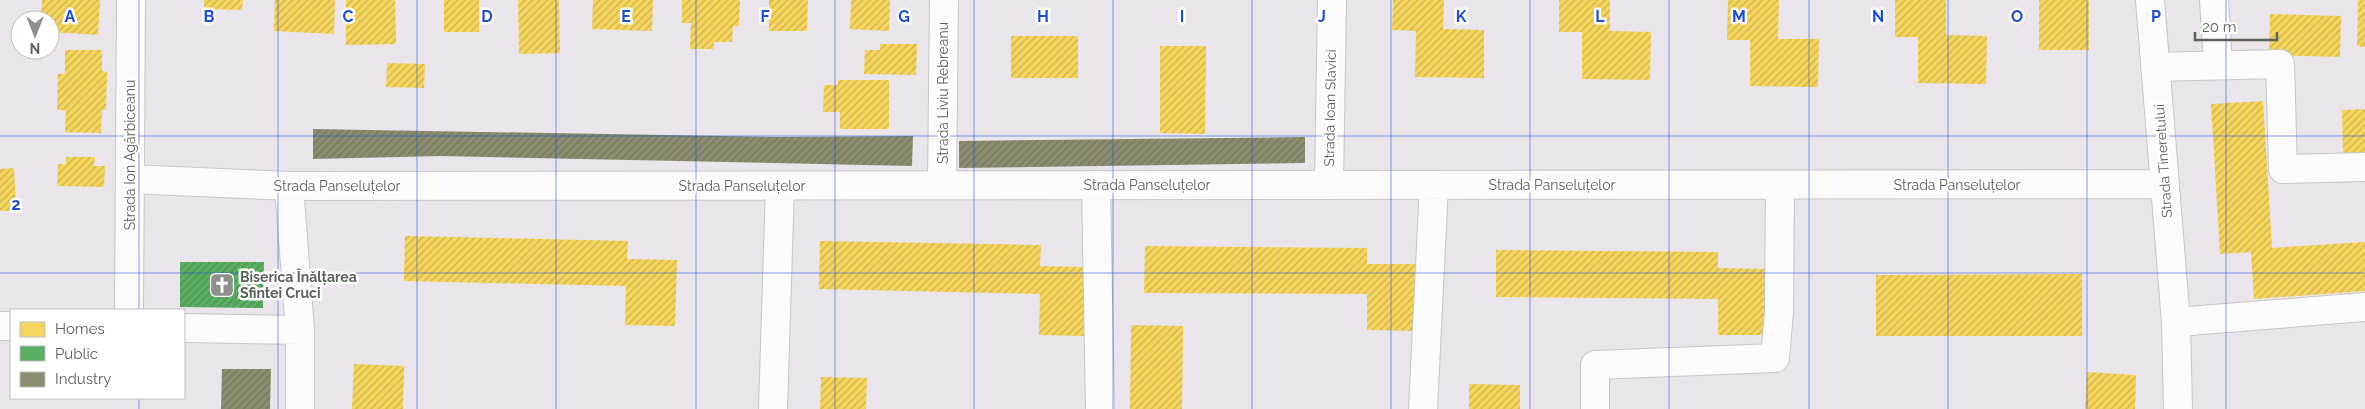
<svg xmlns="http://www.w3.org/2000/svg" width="2365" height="409" font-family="Raleway,sans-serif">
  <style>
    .homes { fill: url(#homes-hatch) }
    .public { fill: url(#public-hatch) }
    .industry { fill: url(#industry-hatch) }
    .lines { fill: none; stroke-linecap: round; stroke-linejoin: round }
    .minor-casing { stroke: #c5c6c5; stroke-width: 30 }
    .minor { stroke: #fcfbfc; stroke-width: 28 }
    .grid { fill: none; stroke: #1d4ed8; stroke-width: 1; stroke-opacity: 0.55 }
    .labels { text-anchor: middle; stroke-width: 5; stroke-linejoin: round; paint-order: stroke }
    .street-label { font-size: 14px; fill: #5b635b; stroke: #fff }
    .poi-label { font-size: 14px; font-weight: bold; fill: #5b635b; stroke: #fff; text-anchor: start }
    .grid-label { font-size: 16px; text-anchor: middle; font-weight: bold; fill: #1d4ed8; stroke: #fff; stroke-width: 5; stroke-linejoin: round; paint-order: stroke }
  </style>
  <defs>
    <pattern id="homes-hatch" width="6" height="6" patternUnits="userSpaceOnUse" patternTransform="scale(1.25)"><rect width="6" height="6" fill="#f6d55c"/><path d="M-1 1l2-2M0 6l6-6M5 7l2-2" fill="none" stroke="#cab04f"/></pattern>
    <pattern id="public-hatch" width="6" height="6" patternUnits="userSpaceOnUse" patternTransform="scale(1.25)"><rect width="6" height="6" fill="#5aae61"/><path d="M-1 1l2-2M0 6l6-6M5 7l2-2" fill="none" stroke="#4d9153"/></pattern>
    <pattern id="industry-hatch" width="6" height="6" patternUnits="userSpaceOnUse" patternTransform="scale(1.25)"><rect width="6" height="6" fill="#8c8c6e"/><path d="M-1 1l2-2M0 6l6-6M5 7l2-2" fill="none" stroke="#75765d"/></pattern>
  </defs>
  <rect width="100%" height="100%" fill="#eae5ea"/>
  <path class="homes" d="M42,0H100L98,35L50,32V20H41Z
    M204,0H243L242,10L204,9Z
    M275,0H335L334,34L274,31Z
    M346,0H395L396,44L346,45Z
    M444,0H479V32H444Z
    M518,0H559L560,53L519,54Z
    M593,0H653L652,31L592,29Z
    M682,0H740L739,26H733L732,42H714V49H690L691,23H682Z
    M769,0H808L807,31H769Z
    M851,0H890L889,31L850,29Z
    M1393,0H1444L1443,29L1484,30V78L1415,77L1416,31L1392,30Z
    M1559,0H1610V31L1651,32L1650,80L1582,79V32H1559Z
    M1728,0H1779L1778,39H1819L1818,87L1750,86V40H1727Z
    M1895,0H1946V35L1987,36L1986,84L1918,83V37H1895Z
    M2039,0H2089V50H2039Z
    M2358,0H2365V47L2357,46Z
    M2270,14L2341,16L2340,57L2269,55Z
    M1011,36H1078V78H1011Z
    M880,44H917L916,75L864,74L865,50H880Z
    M1160,46H1206L1205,134L1160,133Z
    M65,50H102V71L107,72L106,110H102L101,133L65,132L66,110H57L58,74H65Z
    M387,63L425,64L424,88L386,87Z
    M838,80H889V129H840V112H823L824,85H838Z
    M2263,101L2272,248L2365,242V291L2254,299L2251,252L2220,254L2211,104Z
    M2365,109V154L2343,155L2342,110Z
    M66,157H95L94,166H105L104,187L57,186L58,164H66Z
    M14,168L16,211H0V169Z
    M405,236L628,241L627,259L677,260L675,326L625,325L626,286L404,281Z
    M820,241L1041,245L1040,266L1085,267L1084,336L1039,335L1040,294L819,289Z
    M1145,246L1367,248V264H1416L1415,331L1367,330V294L1144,293Z
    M1496,250L1718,252V268L1767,269V335H1718V299L1496,297Z
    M2082,274V336H1876V275Z
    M1131,325L1183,326L1182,409H1130Z
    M354,364L404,366L403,409H352Z
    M2087,372L2136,375L2135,409H2085Z
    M821,377L867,378L866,409H820Z
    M1469,384L1520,385V409H1469Z"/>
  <path class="public" d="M180,262H264L263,308L180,307Z"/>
  <path class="industry" d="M313,129L778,137L913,136L912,166L440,156L313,159Z
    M1305,137V163L959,168V141Z
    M222,369H271L270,409H221Z"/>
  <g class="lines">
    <defs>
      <path id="minor" d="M2150,0L2176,322L2178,409
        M2214,0L2218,65
        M2155,67L2280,64L2283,169L2365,167
        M130,179L289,186L2165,184
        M942,185L944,0
        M1096,185L1100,409
        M1329,185L1332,0
        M289,186L300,330V409
        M129,310L131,0
        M2176,322L2365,307
        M0,326H11
        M184,328L300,330
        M773,409L780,186
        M1423,409L1434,185
        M1595,409V365L1775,358L1779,312L1780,185"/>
    </defs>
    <use href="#minor" class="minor-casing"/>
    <use href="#minor" class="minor"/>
  </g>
  <path class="grid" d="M139,0V310M278,0V409M417,0V409M556,0V409M696,0V409M835,0V409M974,0V409M1113,0V409M1252,0V409M1391,0V409M1530,0V409M1669,0V409M1809,0V409M1948,0V409M2087,0V409M2226,0V409M0,136H2365M0,273H2365M139,398V409"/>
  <defs>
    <symbol id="church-square" viewBox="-11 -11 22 22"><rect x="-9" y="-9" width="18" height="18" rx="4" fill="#8d908d" stroke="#fff"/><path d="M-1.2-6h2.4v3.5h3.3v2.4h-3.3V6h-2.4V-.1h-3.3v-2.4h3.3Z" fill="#fff"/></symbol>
  </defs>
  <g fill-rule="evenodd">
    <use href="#church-square" x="208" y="271" width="28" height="28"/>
  </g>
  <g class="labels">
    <g class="street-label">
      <text transform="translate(943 93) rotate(-90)" y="5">Strada Liviu Rebreanu</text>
      <text transform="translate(1330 108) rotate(-89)" y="5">Strada Ioan Slavici</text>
      <text transform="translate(130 155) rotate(-90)" y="5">Strada Ion Agârbiceanu</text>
      <text transform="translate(2163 161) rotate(-94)" y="5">Strada Tineretului</text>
      <text x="1147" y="190">Strada Panseluțelor</text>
      <text x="1552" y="190">Strada Panseluțelor</text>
      <text x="1957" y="190">Strada Panseluțelor</text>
      <text x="337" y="191">Strada Panseluțelor</text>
      <text x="742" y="191">Strada Panseluțelor</text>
    </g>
    <g class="poi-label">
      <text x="240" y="282">Biserica Înălțarea<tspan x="240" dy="16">Sfintei Cruci</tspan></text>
    </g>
  </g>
  <g class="grid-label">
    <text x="70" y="22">A</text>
    <text x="209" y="22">B</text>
    <text x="348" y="22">C</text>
    <text x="487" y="22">D</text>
    <text x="626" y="22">E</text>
    <text x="765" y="22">F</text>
    <text x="904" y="22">G</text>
    <text x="1043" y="22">H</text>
    <text x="1182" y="22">I</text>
    <text x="1322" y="22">J</text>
    <text x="1461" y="22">K</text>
    <text x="1600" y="22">L</text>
    <text x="1739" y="22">M</text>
    <text x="1878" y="22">N</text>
    <text x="2017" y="22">O</text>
    <text x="2156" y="22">P</text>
    <text x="16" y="210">2</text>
  </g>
  <rect x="10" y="309" width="175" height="90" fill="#ffffff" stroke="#bdc1bd"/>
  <rect x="20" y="322" width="25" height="15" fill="#f6d55c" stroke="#bdc1bd"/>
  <text x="55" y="334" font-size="15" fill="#5b635b">Homes</text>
  <rect x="20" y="346" width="25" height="15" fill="#5aae61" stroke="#bdc1bd"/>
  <text x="55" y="359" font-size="15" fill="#5b635b">Public</text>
  <rect x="20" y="372" width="25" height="15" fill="#8c8c6e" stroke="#bdc1bd"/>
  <text x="55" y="384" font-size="15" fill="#5b635b">Industry</text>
  <g transform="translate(35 35) rotate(180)"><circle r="24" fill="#ffffff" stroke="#bdc1bd"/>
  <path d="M0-4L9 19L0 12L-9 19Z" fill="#8d908d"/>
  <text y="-8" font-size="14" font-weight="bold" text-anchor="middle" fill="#5b635b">N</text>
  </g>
  <path d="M2195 32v8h82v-8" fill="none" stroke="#5b635b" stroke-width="2.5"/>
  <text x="2202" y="32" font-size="15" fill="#5b635b" stroke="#ffffff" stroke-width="4" paint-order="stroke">20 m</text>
</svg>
